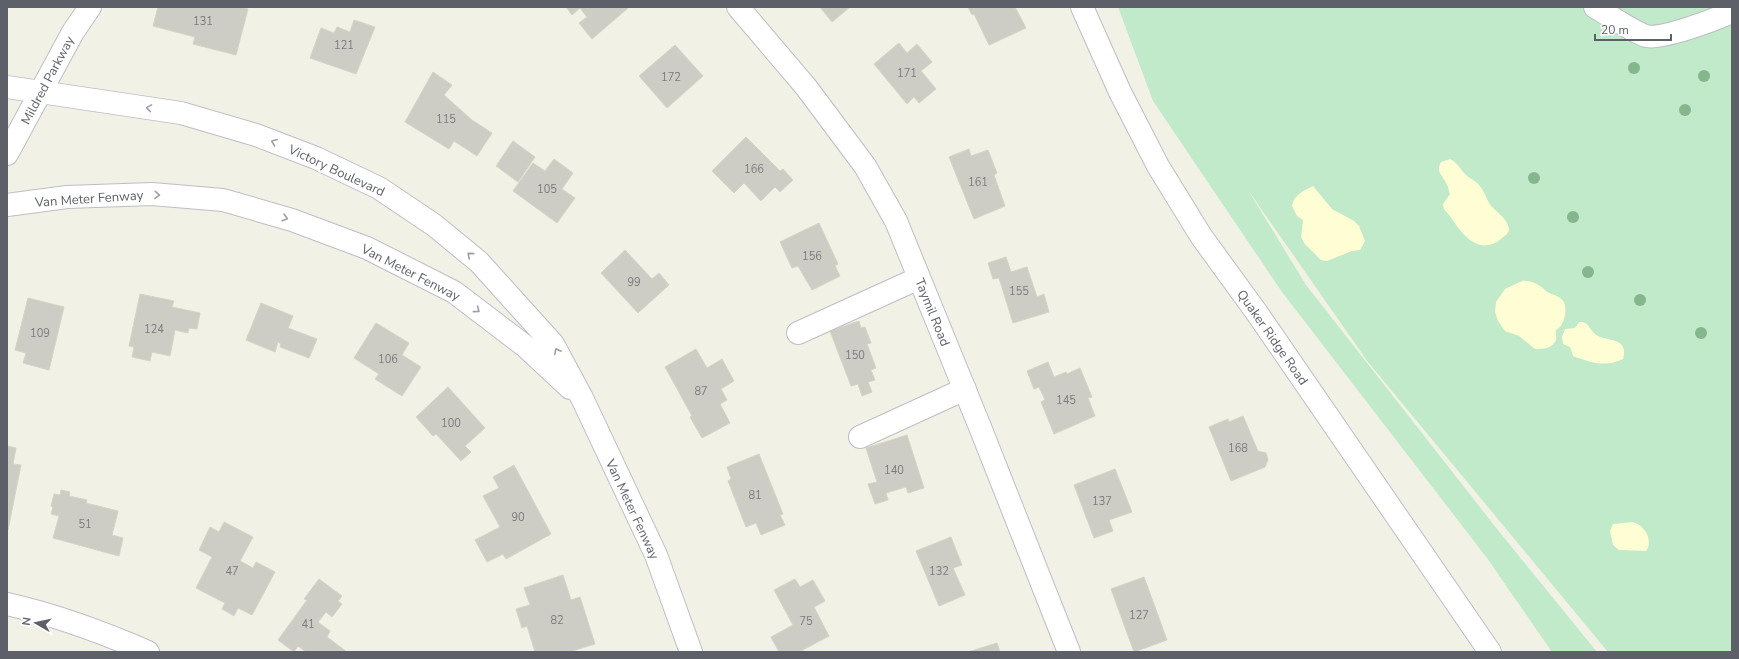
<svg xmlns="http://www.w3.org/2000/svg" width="1739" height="659" font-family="'Nunito Sans',sans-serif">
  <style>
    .green { fill: #c0eac9 }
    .sand { fill: #fefdd4 }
    .building { fill: #cecdc5; stroke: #d6d4c3 }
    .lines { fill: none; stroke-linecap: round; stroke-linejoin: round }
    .minor-casing { stroke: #bdbec5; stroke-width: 24 }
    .minor { stroke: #fff; stroke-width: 22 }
    .tree { fill: #85b68d }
    .oneway { stroke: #9ea0a4 }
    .labels { text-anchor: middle; stroke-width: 4; stroke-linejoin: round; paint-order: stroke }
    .number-label { font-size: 11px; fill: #797b7f }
    .street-label { font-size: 13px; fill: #5d6068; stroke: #fff }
  </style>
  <rect width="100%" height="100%" fill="#f1f1e6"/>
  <path class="green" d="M1118,7H1732V652H1608L1368,362L1248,190L1306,285L1497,529L1597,652H1552L1487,558L1282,292L1153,101Z"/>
  <path class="sand" d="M1450,159C1457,162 1460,169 1465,174C1468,178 1473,179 1477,183C1483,188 1486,197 1489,203C1492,209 1508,218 1509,229C1509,233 1505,236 1502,238C1479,258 1461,233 1450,216C1447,212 1443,210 1443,204L1450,194C1448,190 1449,188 1447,185C1444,176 1435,173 1441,162Z
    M1313,186L1332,209L1354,221L1359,226L1365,241L1360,250L1352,251L1327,261L1321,260L1304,243L1301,237L1303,220L1297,216L1292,206C1294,194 1304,191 1313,186Z
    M1522,281C1531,280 1537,284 1544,289C1548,294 1555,294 1560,298C1568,303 1566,316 1562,324C1561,327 1558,328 1556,330C1555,333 1557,337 1556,340C1552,349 1543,349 1535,349L1519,336L1505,331L1498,321L1495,312L1496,302L1505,289Z
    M1579,322C1588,321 1589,328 1594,333C1603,343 1630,335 1623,359C1606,368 1589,362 1573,356L1570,347L1563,344L1562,337L1565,329L1575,328Z
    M1633,522C1644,525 1654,540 1646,551L1619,550L1613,545L1610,531L1613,524Z"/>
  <path class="building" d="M158,7H240L248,9L236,55L193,44L195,37L153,26Z
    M566,7H628V8L592,39L579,23L587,17L580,8L572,15Z
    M820,7H850L832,22Z
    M968,7H1015L1026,28L989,45L974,14L972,15Z
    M354,20L375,27L356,74L310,58L321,28L334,33L337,27L350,32Z
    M899,43L907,53L917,44L932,62L921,71L936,89L919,103L914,97L907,104L874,64Z
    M675,45L703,76L667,108L639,76Z
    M433,72L452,85L444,95L472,120L492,133L477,156L454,141L449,149L405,122Z
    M746,137L780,171L783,169L793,180L780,192L775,187L761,201L744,183L734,193L712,171Z
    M513,141L535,157L518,182L496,166Z
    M969,149L971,156L988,150L997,173L994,175L1005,206L974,219L949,157Z
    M554,159L573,173L562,189L575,198L557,223L513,191L533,163L545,171Z
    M819,223L838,264L835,266L840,276L812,290L798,266L792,268L780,242Z
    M625,250L652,279L659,273L669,285L638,313L601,273Z
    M1006,257L1011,272L1027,267L1037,297L1044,294L1049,312L1013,323L999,278L993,279L988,263Z
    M140,294L174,301L172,307L200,313L197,329L189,328L188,333L175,330L170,356L152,352L150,361L132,357L134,347L129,346Z
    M28,298L64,307L49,370L23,363L26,353L15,350Z
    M261,303L293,316L288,328L317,339L309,358L280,347L281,344L278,342L275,352L246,340Z
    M859,321L861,328L865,327L871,343L867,344L876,368L871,370L875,380L868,382L872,392L862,396L858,384L851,386L830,331Z
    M376,323L409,343L402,355L421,367L402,396L375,379L379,374L354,358Z
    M696,349L707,368L722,359L734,381L721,389L727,400L720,404L730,423L702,438L690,417L692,416L665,367Z
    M1048,362L1054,377L1066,372L1067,374L1080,368L1092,397L1088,398L1095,416L1054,434L1041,402L1045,400L1039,387L1034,389L1027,371Z
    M448,387L485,428L465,446L471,452L461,461L436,434L433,436L416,417Z
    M1243,416L1258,451L1266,453L1268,460L1265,467L1231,481L1209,427L1228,419L1229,422Z
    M907,435L924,488L908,493L906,487L886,493L888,500L875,504L868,484L877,482L866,448Z
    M7,446L16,448L13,464L21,465L8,530Z
    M759,454L783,514L780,515L785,525L761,535L756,523L746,527L728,481L731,479L727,467Z
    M514,465L551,534L506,559L503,554L487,562L475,540L500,527L483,496L499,488L493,477Z
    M1115,469L1132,512L1109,520L1113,531L1094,538L1074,485Z
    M61,490L70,492L69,496L87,500L86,503L118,511L112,535L123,538L119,556L53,538L59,516L51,514L53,507L51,506L54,494L60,495Z
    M224,522L253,537L240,561L253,568L256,562L275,572L252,615L238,608L234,616L222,609L225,603L196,588L212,557L199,550L210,527L219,532Z
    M951,537L962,565L953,568L965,595L939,606L916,551Z
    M563,575L571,600L580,597L595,644L569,652H535L527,626L522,628L516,609L530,605L524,588Z
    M1144,577L1167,640L1134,652L1111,589Z
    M319,579L342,596L338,601L342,604L332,617L326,612L318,622L330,631L327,637L347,652H306L298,646L294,652L278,640L307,600L304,599Z
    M795,579L800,587L813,580L825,601L814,607L829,636L799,652H779L771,637L793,625L774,590Z
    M997,643L1000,652H968Z"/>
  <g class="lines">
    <defs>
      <path id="minor" d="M738,7L806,87L865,166L896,221L980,427L1069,652
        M1082,7L1120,92L1158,166L1201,236L1257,313L1490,652
        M1595,7C1607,14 1635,33 1646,36C1662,40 1716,19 1732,12
        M7,87L181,113L256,135L316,158L379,188L434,225L479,262L553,344L582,398L656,555L691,652
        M7,154L73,32L90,7
        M7,205L67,197L152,194L223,200L292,220L367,248L454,292L525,346L570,388
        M798,333L919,278
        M860,437L965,389
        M7,604C56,615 102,632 148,652"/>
    </defs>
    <use href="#minor" class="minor-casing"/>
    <use href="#minor" class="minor"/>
  </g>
  <g class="tree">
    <circle cx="1634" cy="68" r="6"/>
    <circle cx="1704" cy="76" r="6"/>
    <circle cx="1685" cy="110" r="6"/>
    <circle cx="1534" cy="178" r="6"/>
    <circle cx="1573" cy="217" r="6"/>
    <circle cx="1588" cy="272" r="6"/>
    <circle cx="1640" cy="300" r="6"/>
    <circle cx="1701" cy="333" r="6"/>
  </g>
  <defs><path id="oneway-chevron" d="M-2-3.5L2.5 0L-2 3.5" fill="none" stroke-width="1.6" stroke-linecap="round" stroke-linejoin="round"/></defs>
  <g class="oneway">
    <use href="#oneway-chevron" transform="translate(149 108) rotate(-171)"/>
    <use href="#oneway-chevron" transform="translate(274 142) rotate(-159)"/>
    <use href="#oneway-chevron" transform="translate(157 195) rotate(4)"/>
    <use href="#oneway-chevron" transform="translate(285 218) rotate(16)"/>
    <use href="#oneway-chevron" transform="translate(470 255) rotate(-140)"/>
    <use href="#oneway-chevron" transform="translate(477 310) rotate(37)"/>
    <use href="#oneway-chevron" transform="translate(557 351) rotate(-117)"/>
  </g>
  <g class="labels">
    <g class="number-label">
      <text x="203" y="25">131</text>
      <text x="344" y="49">121</text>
      <text x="907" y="77">171</text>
      <text x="671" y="81">172</text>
      <text x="446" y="123">115</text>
      <text x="754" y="173">166</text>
      <text x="978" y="186">161</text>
      <text x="547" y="193">105</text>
      <text x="812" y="260">156</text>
      <text x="634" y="286">99</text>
      <text x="1019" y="295">155</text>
      <text x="154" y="333">124</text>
      <text x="40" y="337">109</text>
      <text x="855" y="359">150</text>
      <text x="388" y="363">106</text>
      <text x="701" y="395">87</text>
      <text x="1066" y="404">145</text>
      <text x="451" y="427">100</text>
      <text x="1238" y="452">168</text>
      <text x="894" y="474">140</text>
      <text x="755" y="499">81</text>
      <text x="1102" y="505">137</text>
      <text x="518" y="521">90</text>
      <text x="85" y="528">51</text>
      <text x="232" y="575">47</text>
      <text x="939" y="575">132</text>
      <text x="1139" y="619">127</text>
      <text x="557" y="624">82</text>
      <text x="806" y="625">75</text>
      <text x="308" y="628">41</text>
    </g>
    <g class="street-label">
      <text transform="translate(47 80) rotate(-62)" y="5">Mildred Parkway</text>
      <text transform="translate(337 170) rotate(25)" y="5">Victory Boulevard</text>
      <text transform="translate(89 198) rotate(-4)" y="5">Van Meter Fenway</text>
      <text transform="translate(411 272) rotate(27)" y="5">Van Meter Fenway</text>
      <text transform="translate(933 312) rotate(68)" y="5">Taymil Road</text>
      <text transform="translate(1273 337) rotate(55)" y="5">Quaker Ridge Road</text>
      <text transform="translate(633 509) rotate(65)" y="5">Van Meter Fenway</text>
    </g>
  </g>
  <rect width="1739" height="659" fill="none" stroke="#5d6068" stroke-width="16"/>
  <g transform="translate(36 623) rotate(279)" stroke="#ffffff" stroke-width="3" paint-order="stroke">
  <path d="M0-3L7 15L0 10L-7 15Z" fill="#5d6068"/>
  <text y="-6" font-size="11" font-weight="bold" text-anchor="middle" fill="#5d6068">N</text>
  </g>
  <path d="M1595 34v6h76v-6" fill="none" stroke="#5d6068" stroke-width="2"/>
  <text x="1601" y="34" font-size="12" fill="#5d6068" stroke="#ffffff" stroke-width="3" paint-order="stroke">20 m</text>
</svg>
